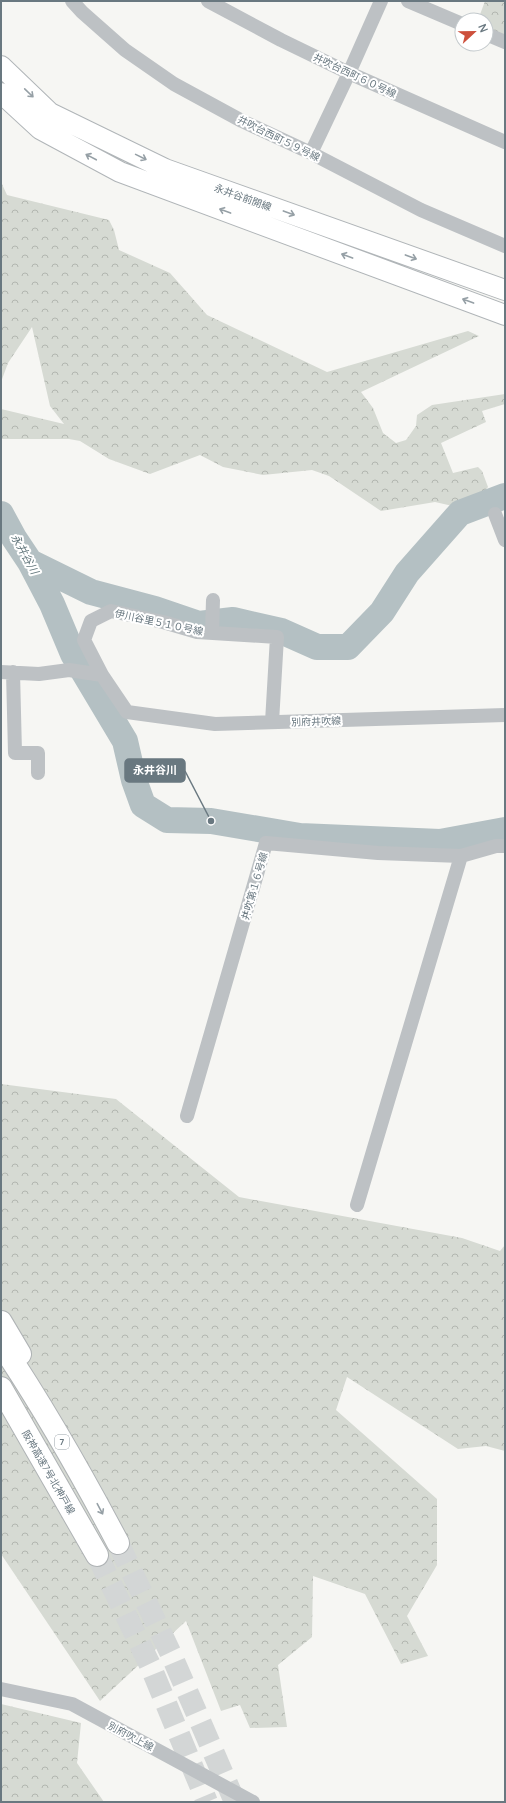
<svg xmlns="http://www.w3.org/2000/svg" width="506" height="1803" font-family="Manrope,'Noto Sans JP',sans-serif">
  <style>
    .forest { fill: url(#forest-crowns) }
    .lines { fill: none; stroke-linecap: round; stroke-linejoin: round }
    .river { stroke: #b4c0c3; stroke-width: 26 }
    .highway-tunnel { stroke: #d3d6d6; stroke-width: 22; stroke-dasharray: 22 11; stroke-linecap: butt }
    .secondary-casing { stroke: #b0b5b8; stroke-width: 22 }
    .highway-casing { stroke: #afb3b5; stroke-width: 24 }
    .street { stroke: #bdc1c4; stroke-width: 14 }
    .secondary { stroke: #fff; stroke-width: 20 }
    .highway { stroke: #fff; stroke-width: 22 }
    .oneway { stroke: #96a0a6 }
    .labels { text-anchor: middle; stroke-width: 4; stroke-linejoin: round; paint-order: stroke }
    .shield { fill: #fff; stroke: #96a0a6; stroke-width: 1 }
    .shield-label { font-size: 9px; font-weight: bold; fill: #697880 }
    .street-label { font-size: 10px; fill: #697880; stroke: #fff }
    .water-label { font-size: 11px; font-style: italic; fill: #64787d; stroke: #fff }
    .leader { fill: none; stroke: #697880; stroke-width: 1.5 }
    .callout-dot { fill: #697880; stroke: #fff; stroke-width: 1.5 }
    .callout { fill: #697880; stroke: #697880; stroke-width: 1.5 }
    .callout-label { font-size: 11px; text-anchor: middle; font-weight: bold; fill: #fff }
  </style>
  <defs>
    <pattern id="forest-crowns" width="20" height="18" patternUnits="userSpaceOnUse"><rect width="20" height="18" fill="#d6dad3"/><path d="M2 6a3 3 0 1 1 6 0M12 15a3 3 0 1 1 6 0" fill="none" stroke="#b2b6b0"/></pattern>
  </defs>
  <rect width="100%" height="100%" fill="#f6f6f3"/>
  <path class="forest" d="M485,1H505V42L486,34V20H478Z
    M1,182L7,195L109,220L114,230L119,250L170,273L207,315L327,372L468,331L479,336L361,392L373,408L383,433L396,443L406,440L416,426L417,415L432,405L505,394V404L482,411L486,422L441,443L453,473L478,467L482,471L488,487L482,495L457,507L435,502L381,511L329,476L312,470L263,475L223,467L200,455L150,474L109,459L80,441L69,439H1V409L64,424L50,406L32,327L8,363L1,382Z
    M1,1084L116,1099L239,1197L462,1238L500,1251L505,1245V1451L486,1446L458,1449L347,1377L336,1410L437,1499V1565L407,1616L428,1656L401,1664L365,1594L313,1576L312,1637L278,1665L287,1727L250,1728L240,1705L221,1711L186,1621L100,1701L1,1554Z
    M1,1704L81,1723L77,1763L104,1802H1Z"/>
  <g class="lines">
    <path class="river" d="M1,514L14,538L30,562L52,604L73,654L125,741L134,780L143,805L167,820L211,821L300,836L440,842L505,830
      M30,562L91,592L155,609L199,624L233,620L281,631L317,647H348L382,612L407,573L460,513L505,496"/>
    <path class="highway-tunnel" d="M118,1543L171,1654L235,1802
      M97,1555L150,1665L207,1802"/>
    <defs>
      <path id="secondary" d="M1,66L50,113L165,169L505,290
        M1,93L40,129L120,172L505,315"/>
      <path id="highway" d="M1,1322L20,1354
        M1,1344C44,1408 82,1475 118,1543
        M1,1388L97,1555"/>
    </defs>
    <use href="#secondary" class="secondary-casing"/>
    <use href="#highway" class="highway-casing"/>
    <path class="street" d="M72,1L82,12L125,50L174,84L242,121L311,153L421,210L505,246
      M208,1L281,40L349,73L505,142
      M408,1L462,24
      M486,34L505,42
      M311,153L349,73L381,1
      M495,514L505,540
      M212,633L213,600
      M1,672L39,674L69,670L102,675
      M13,672L15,753H38V773
      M272,722L277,637L197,632L163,622L111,611L91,621L84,640L102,675L127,712L215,724L505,715
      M187,1116L266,843L378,853L461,856L496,846H505
      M357,1205L461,856
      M1,1689L72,1704L253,1802"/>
    <use href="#secondary" class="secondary"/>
    <use href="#highway" class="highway"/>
  </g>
  <defs><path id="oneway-shaft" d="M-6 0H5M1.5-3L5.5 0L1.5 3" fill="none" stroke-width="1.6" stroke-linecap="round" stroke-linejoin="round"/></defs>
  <g class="oneway">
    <use href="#oneway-shaft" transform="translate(29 93) rotate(44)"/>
    <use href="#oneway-shaft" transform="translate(91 157) rotate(-152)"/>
    <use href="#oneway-shaft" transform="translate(141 157) rotate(26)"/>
    <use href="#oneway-shaft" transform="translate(225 211) rotate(-160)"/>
    <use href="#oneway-shaft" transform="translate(289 213) rotate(20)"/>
    <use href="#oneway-shaft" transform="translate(347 256) rotate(-160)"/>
    <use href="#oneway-shaft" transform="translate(411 257) rotate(20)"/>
    <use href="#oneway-shaft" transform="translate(468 301) rotate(-160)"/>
    <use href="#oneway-shaft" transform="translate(100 1509) rotate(62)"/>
  </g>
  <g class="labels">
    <rect class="shield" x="55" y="1435" width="14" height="14" rx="3"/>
    <g class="shield-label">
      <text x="62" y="1445">7</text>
    </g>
    <g class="street-label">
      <text transform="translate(355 75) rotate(25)" y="4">井吹台西町６０号線</text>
      <text transform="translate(279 138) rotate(26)" y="4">井吹台西町５９号線</text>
      <text transform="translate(243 197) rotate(20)" y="4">永井谷前開線</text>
      <text transform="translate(159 622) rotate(12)" y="4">伊川谷里５１０号線</text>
      <text transform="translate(316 721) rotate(-2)" y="4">別府井吹線</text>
      <text transform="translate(254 886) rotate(-74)" y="4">井吹第１６号線</text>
      <text transform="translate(49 1472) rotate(60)" y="4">阪神高速7号北神戸線</text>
      <text transform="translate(131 1736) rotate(28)" y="4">別府吹上線</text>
    </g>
    <g class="water-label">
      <text transform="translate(25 554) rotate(61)" y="4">永井谷川</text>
    </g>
  </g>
  <path class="leader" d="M211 821L185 771"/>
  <circle class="callout-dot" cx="211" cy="821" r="4"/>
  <rect class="callout" x="125" y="759" width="60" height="23" rx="4"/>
  <g class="callout-label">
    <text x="155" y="774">永井谷川</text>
  </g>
  <rect width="506" height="1803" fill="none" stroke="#697880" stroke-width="4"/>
  <g transform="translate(474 32) rotate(68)"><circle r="19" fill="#ffffff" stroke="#c3c9cc"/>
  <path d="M0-3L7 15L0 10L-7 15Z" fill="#cd503c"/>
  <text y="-6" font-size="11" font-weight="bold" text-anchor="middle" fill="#697880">N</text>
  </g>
</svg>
